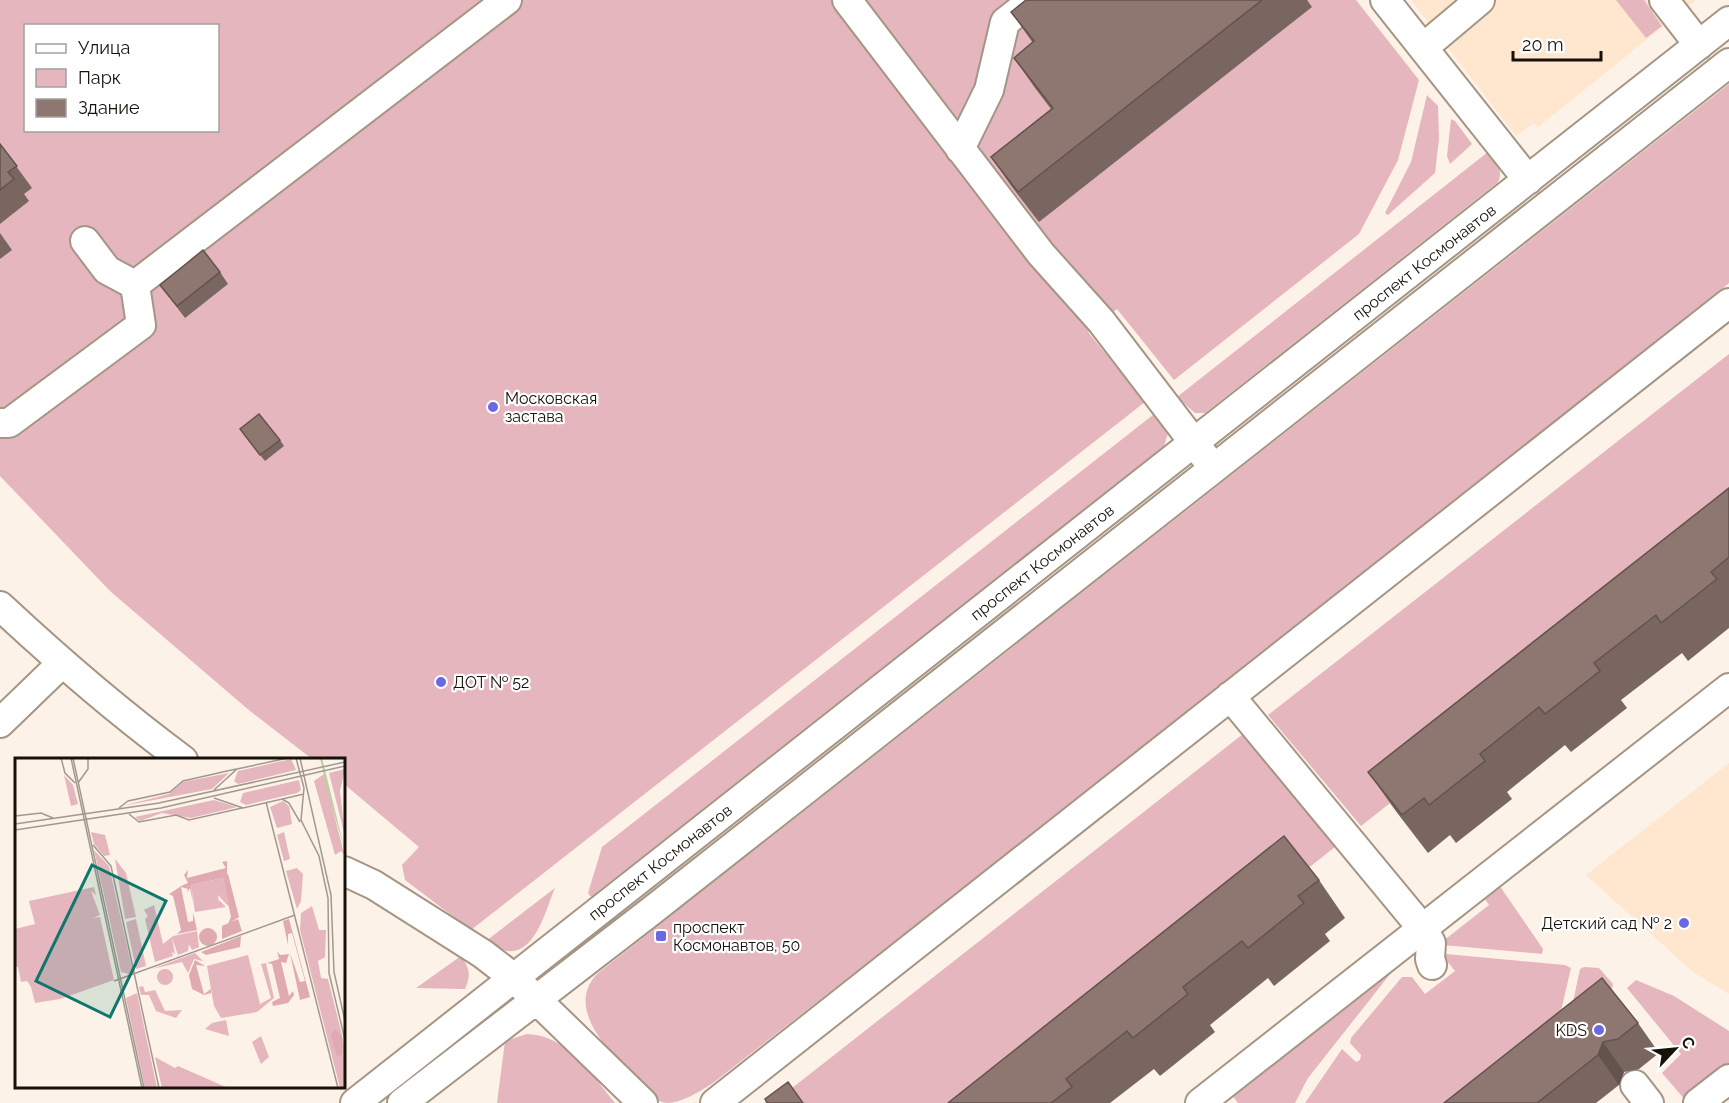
<svg xmlns="http://www.w3.org/2000/svg" width="1729" height="1103" font-family="Raleway,sans-serif">
  <style>
    .built { fill: #fee6cf }
    .green { fill: #e5b6bd; fill-rule: evenodd }
    .lines { fill: none; stroke-linecap: round; stroke-linejoin: round }
    .minor-casing { stroke: #a59584; stroke-width: 32 }
    .minor { stroke: #fff; stroke-width: 28 }
    .wall { fill: #7a6660 }
    .shaded-wall { fill: #63534e }
    .building { fill: #8e7770; stroke: #63534e; stroke-width: 1.5 }
    .poi-dot { fill: #6a68e2; stroke: #fff; stroke-width: 2 }
    .labels { text-anchor: middle; stroke-width: 4.5; stroke-linejoin: round; paint-order: stroke }
    .street-label { font-size: 16px; fill: #17110b; stroke: #fff }
    .poi-label { font-size: 16px; fill: #17110b; stroke: #fff; text-anchor: start }
    .inset-road { fill: none; stroke: #a1988f; stroke-width: 1.5 }
    .view { fill: #0f766e; fill-opacity: 0.15; stroke: #0f766e; stroke-width: 3 }
    .inset-edge { fill: none; stroke: #17110b; stroke-width: 3 }
  </style>
  <rect width="100%" height="100%" fill="#fdf2e7"/>
  <path class="built" d="M1411,0H1696L1538,127L1534,123L1516,136Z
    M1729,763V994L1693,972L1586,875Z"/>
  <path class="green" d="M0,0H1356L1419,80L1398,160L1359,234L1174,380L1117,309L1088,332L1145,402L471,930L405,880L402,865L419,847L344,784V760L312,759L250,711L110,591L0,476ZM26,26H218V130H26Z
    M1616,0H1644L1662,26L1646,38Z
    M1729,84V283L1400,548L713,1083C702,1090 682,1103 667,1103C652,1101 642,1085 632,1075C608,1050 565,1008 597,974Z
    M1427,95L1438,106L1439,139L1435,173L1388,215L1385,213L1411,162Z
    M1451,119L1455,121L1472,144L1450,164L1447,156Z
    M1488,152C1496,162 1505,171 1497,183L1205,413H1195L1177,397Z
    M1729,354V536L1361,826L1268,715Z
    M1158,411L1169,430L1164,446L591,897L588,893L602,847Z
    M1243,734L1335,847L1010,1103H773Z
    M1497,882L1543,949L1542,954L1443,945V941L1489,905L1481,893Z
    M555,888C546,908 536,955 507,951C500,950 492,944 486,941Z
    M1446,954L1565,965L1571,968L1557,1028L1460,1103H1305L1342,1049L1356,1062L1360,1060L1361,1055L1350,1043L1351,1038L1402,977H1412L1425,994L1455,971L1443,956Z
    M461,956C470,969 471,975 465,989L416,988Z
    M1398,964L1308,1078L1295,1103H1238L1229,1091Z
    M1584,967L1599,968L1613,984L1612,988L1569,1021L1580,969Z
    M1636,980L1674,996L1729,1031V1069L1687,1102L1662,1073L1681,1054L1627,988Z
    M527,1034C567,1035 592,1075 615,1103H497L505,1041Z"/>
  <g class="lines">
    <defs>
      <path id="minor" d="M847,0L1041,254L1101,321L1205,457
        M1385,0L1528,180
        M1664,0L1699,45
        M1423,48L1480,0
        M960,149L989,90L1005,22L1033,0
        M85,241L107,270L135,285
        M0,423H9L141,325L135,285L507,0
        M0,606C59,661 118,712 183,760
        M1230,696L1422,928L1431,943L1430,959L1432,965
        M0,723L61,664
        M344,871L374,885L483,954L514,978L643,1103
        M1635,1085L1649,1103
        M355,1103L1729,21
        M402,1103L650,912L1729,63
        M715,1103L1729,303
        M1200,1103L1729,688
        M1698,1103L1729,1079"/>
    </defs>
    <use href="#minor" class="minor-casing"/>
    <use href="#minor" class="minor"/>
  </g>
  <path class="wall" d="M1026,0H1307L1312,7L1039,222L1012,187L991,157L1051,109L1035,88L1014,58L1033,43L1011,12Z
    M0,144L32,188L24,194L29,201L0,224Z
    M0,233L12,250L0,259Z
    M220,272L228,284L185,318L160,285Z
    M244,435L280,440L284,446L265,461Z
    M1729,488V628L1688,661L1682,653L1621,700L1627,708L1571,752L1565,745L1507,792L1512,799L1456,843L1450,835L1428,853L1395,810L1368,772Z
    M1319,880L1345,918L1325,934L1330,941L1274,986L1268,978L1210,1025L1215,1032L1160,1076L1154,1069L1110,1103H948Z
    M1638,1023L1659,1053L1639,1069L1624,1072L1619,1085L1596,1103H1444Z"/>
  <path class="shaded-wall" d="M1603,1042L1624,1072L1619,1085L1598,1055Z"/>
  <path class="building" d="M1026,0H1262L1018,192L991,157L1053,108L1014,58L1034,41L1011,12Z
    M0,144L17,166L8,172L14,179L0,190Z
    M203,250L220,272L177,306L160,285Z
    M259,414L280,440L260,455L240,429Z
    M1729,488V557L1711,572L1717,579L1661,623L1656,615L1594,663L1600,671L1545,714L1539,707L1480,754L1485,761L1429,805L1424,798L1402,815L1368,772Z
    M1284,836L1319,880L1298,896L1304,903L1248,948L1242,941L1183,987L1188,994L1133,1038L1127,1031L1066,1079L1072,1087L1051,1103H948Z
    M1602,978L1638,1023L1618,1039L1603,1042L1598,1055L1537,1103H1444Z
    M788,1082L803,1103H767L765,1099Z"/>
  <g class="poi-dot">
    <circle cx="493" cy="407" r="6"/>
    <circle cx="441" cy="682" r="6"/>
    <circle cx="1684" cy="923" r="6"/>
    <rect x="655" y="930" width="12" height="12" rx="3"/>
    <circle cx="1599" cy="1030" r="6"/>
  </g>
  <g class="labels">
    <g class="street-label">
      <text transform="translate(1424 262) rotate(-38)" y="6">проспект Космонавтов</text>
      <text transform="translate(1042 562) rotate(-38)" y="6">проспект Космонавтов</text>
      <text transform="translate(660 862) rotate(-38)" y="6">проспект Космонавтов</text>
    </g>
    <g class="poi-label">
      <text x="505" y="404">Московская<tspan x="505" dy="18">застава</tspan></text>
      <text x="453" y="688">ДОТ № 52</text>
      <text x="1672" y="929" text-anchor="end">Детский сад № 2</text>
      <text x="673" y="933">проспект<tspan x="673" dy="18">Космонавтов, 50</tspan></text>
      <text x="1587" y="1036" text-anchor="end">KDS</text>
    </g>
  </g>
  <g transform="translate(15 758)">
    <rect width="330" height="330" fill="#fdf2e7"/>
    <path d="M276,1L281,12L223,26L219,23L223,13ZM330,11L325,33L330,78L314,15ZM214,15L197,31L107,48L154,36L168,24ZM309,16L329,96L326,93L320,97L299,23ZM49,17L58,27L63,46L56,48ZM284,22L286,32L282,35L231,47L225,44L228,35ZM199,42L222,49L176,60L147,55L125,63L120,59ZM268,43L274,48L277,66L262,70L255,49ZM76,74L90,77L95,97L89,98L79,86ZM269,74L275,101L269,103L262,77ZM79,92L94,108L117,210L114,216L106,214ZM100,101L111,115L121,159L110,161ZM282,110L288,116L286,143L282,151L271,113ZM208,120L214,149L203,137L204,145V142L211,149L180,154L176,127ZM79,129L81,137L76,133L85,157L78,160L85,159L99,222L45,241L20,245L16,229L12,223L6,224L3,209H0V171L20,166L14,143ZM139,147L148,186L158,178L182,173L184,189L177,192L174,186L173,193L163,197L157,180L160,196L157,194L158,198L140,204L130,161L133,158L129,152ZM297,148L304,172H311L310,199L303,203L306,220L313,221L330,289V330H325L285,172L286,155ZM121,161L131,208L121,211L111,164ZM180,195L188,203L179,201L173,215L167,204L137,211ZM233,197L245,246L256,240L246,206L251,205L259,240L242,254L206,260L199,248L192,208ZM142 219a8 8 0 1 1 16 0a8 8 0 1 1-16 0ZM128,228L130,234L140,232L150,253L167,252L161,260L141,253L134,237H126L124,229ZM122,235L142,330H130L111,240ZM211,262L214,278L190,271L197,265ZM246,278L254,299L246,306L237,284ZM140,299L160,310L163,308L213,330H147Z" fill="#e5b6bd"/>
    <path d="M212,103V116L208,117L213,116L224,159L213,166L216,159L208,120L176,127L178,145L175,130L172,135L173,131L166,129L173,164L178,163V154L182,172L162,176L166,172L158,138L154,136L168,127L173,125L169,117L173,112L172,120L211,110L207,104ZM223,161L227,173L207,181V168ZM274,161L295,239L285,242L275,195L285,224L290,223L277,175L273,176V187L268,163ZM184 179a9 9 0 1 1 18 0a9 9 0 1 1-18 0ZM226,178L225,189L191,197L186,194ZM262,193L265,197L274,196L271,205L266,204L274,238L278,233L279,237L273,245L258,248L257,244L265,240L257,206L252,205L264,201ZM180,202L190,208L181,207L189,236L196,231V235L189,237L177,231L174,217ZM320,271L327,279V296L322,299L316,277Z" fill="#dfaab1"/>
    <path d="M305,0H307L330,93L312,31Z" fill="#bbcea2"/>
    <path class="inset-road" d="M46,0L50,15L60,25M56,0L127,330M58,0L129,330M281,0L289,30L286,62L304,98L313,140L314,215L330,282M285,0L316,137L319,214L330,263M63,25L73,11V0M330,26V48M199,32L222,11L273,0M199,40L228,50L289,36M267,41L274,45L285,64M251,44L323,330M104,50L113,43L155,34L168,23L221,11M114,56L124,64L161,57L174,62L227,50M0,58L26,55L38,60M0,66L144,45L330,4M0,72L146,50L330,8M78,87L96,108L144,330M99,223L280,157"/>
    <path class="view" d="M77,107L151,143L95,259L21,223Z"/>
    <rect width="330" height="330" class="inset-edge"/>
  </g>
  <rect x="24" y="24" width="195" height="108" fill="#ffffff" stroke="#a2a09d" stroke-width="1.5"/>
  <rect x="36" y="44" width="30" height="9" fill="#ffffff" stroke="#a2a09d" stroke-width="1.5"/>
  <text x="78" y="54" font-size="18" fill="#17110b">Улица</text>
  <rect x="36" y="69" width="30" height="18" fill="#e5b6bd" stroke="#a2a09d" stroke-width="1.5"/>
  <text x="78" y="84" font-size="18" fill="#17110b">Парк</text>
  <rect x="36" y="99" width="30" height="18" fill="#8e7770" stroke="#a2a09d" stroke-width="1.5"/>
  <text x="78" y="114" font-size="18" fill="#17110b">Здание</text>
  <g transform="translate(1675 1049) rotate(64)" stroke="#ffffff" stroke-width="4.5" paint-order="stroke">
  <path d="M0-4.5L10 22L0 15L-10 22Z" fill="#17110b"/>
  <text y="-9" font-size="16" font-weight="bold" text-anchor="middle" fill="#17110b">С</text>
  </g>
  <path d="M1513 51v9h88v-9" fill="none" stroke="#17110b" stroke-width="3"/>
  <text x="1522" y="51" font-size="18" fill="#17110b" stroke="#ffffff" stroke-width="4.5" paint-order="stroke">20 m</text>
</svg>
